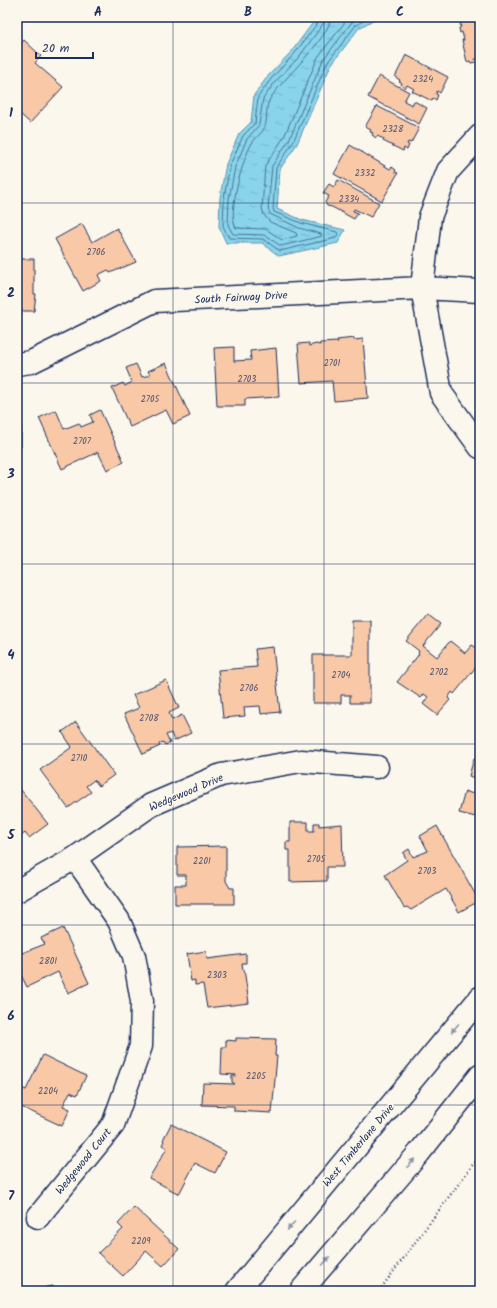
<svg xmlns="http://www.w3.org/2000/svg" width="497" height="1308" font-family="Kalam,sans-serif">
  <style>
    .water { fill: url(#water-ripples); stroke: #5d92b2 }
    .lines { fill: none; stroke-linecap: round; stroke-linejoin: round }
    .shore { stroke: #477196; stroke-width: 1 }
    .building { fill: #f8c8a7; stroke: #1b2f5e }
    .street-casing { stroke: #1b2f5e; stroke-width: 25 }
    .path { stroke: #1b2f5e; stroke-width: 2.5; stroke-dasharray: 1 3; stroke-linecap: butt }
    .street { stroke: #fbf7ec; stroke-width: 22 }
    .oneway { fill: #8b93a5 }
    .grid { fill: none; stroke: #1b2f5e; stroke-width: 1; stroke-opacity: 0.55 }
    .labels { text-anchor: middle; stroke-width: 3.5; stroke-linejoin: round; paint-order: stroke }
    .number-label { font-size: 9px; fill: #525570 }
    .street-label { font-size: 11px; fill: #1b2f5e; stroke: #fbf7ec }
    .neatline { fill: none; stroke: #1b2f5e; stroke-width: 1.5 }
    .grid-label { font-size: 13px; text-anchor: middle; font-weight: bold; fill: #1b2f5e }
  </style>
  <defs>
    <pattern id="water-ripples" width="26" height="14" patternUnits="userSpaceOnUse"><rect width="26" height="14" fill="#89d4ea"/><path d="M2 4q2-2 4 0t4 0M15 11q2-2 4 0t4 0" fill="none" stroke="#76b6cb"/></pattern>
  </defs>
  <rect width="100%" height="100%" fill="#fbf7ec"/>
  <filter id="ink" filterUnits="userSpaceOnUse"><feTurbulence type="fractalNoise" baseFrequency=".025" numOctaves="2"/><feDisplacementMap in="SourceGraphic" scale="8" xChannelSelector="R" yChannelSelector="G"/><feConvolveMatrix kernelMatrix="1 2 1 2 8 2 1 2 1" color-interpolation-filters="sRGB"/></filter>
  <g filter="url(#ink)">
    <path class="water" d="M317,17H378L359,28L331,65L297,144L280,169L277,209L302,220L345,230L338,243L279,256L262,243H226L219,227L220,197L226,164L239,134L251,122L254,95L268,76L292,51Z"/>
    <g class="lines">
      <path class="shore" d="M320,17L319,21L295,53L271,79L258,97L255,123L243,136L230,165L224,198L223,226L229,238L263,239L280,251L336,238L338,234L337,232L301,223L274,212L273,208L276,168L293,142L327,63L356,25L370,17
        M325,17L323,24L299,57L275,82L263,99L259,125L247,139L235,167L229,199L228,225L233,234L264,235L281,246L322,236L321,234L299,228L270,214L268,208L272,166L289,140L323,60L352,22L360,17
        M331,17C330,38 282,79 270,99C265,107 268,118 265,126C263,133 256,137 252,143C243,158 227,213 236,228L266,229L282,240L297,236L296,233L270,222L264,215L262,208L265,166L284,137L318,57L349,17"/>
    </g>
    <path class="building" d="M461,17H480V62H479L478,59H475L476,62L471,63L470,61L467,62L462,40H464L462,32L460,33L459,28L461,27L460,24L462,23Z
      M24,40L41,56L35,63L63,87L30,123L17,111V48Z
      M406,55L448,77L440,93L437,91L436,94L438,95L436,100L433,98L432,101L412,91L414,89L407,85L405,88L401,85L402,83L399,81L400,80L395,77Z
      M379,76L409,92L404,101L412,105L414,101L427,108L419,124L368,97Z
      M377,106L419,128L411,143L408,142L407,144L409,145L407,150L404,148L403,151L383,141L384,139L377,136L376,138L372,135L373,133L370,132L371,130L365,127Z
      M350,145L390,169L392,167L396,170L395,172L398,173L382,201L334,174Z
      M338,180L379,203L371,217L354,209L353,211L358,213L354,219L332,207L327,206L325,202L329,196L323,193L329,184L334,187Z
      M82,224L92,242L117,228L136,262L110,273L108,270L98,275L101,281L83,291L55,239Z
      M18,259H34V294H36L34,311H19V301H17Z
      M354,338V340L363,339L368,398L334,401L332,381L301,383L298,344L309,343V346L316,344L320,345V343L338,342L337,340Z
      M234,347V361L251,360L250,351L276,348L279,397L245,399V406H217L214,348Z
      M166,363L190,416L173,424L166,410L130,427L112,388L123,383L125,386L132,382L126,368L136,364L142,377L150,375L148,371Z
      M56,410L64,429L79,423L81,427L93,422L90,415L100,410L124,462L107,470L98,452L62,469L39,418Z
      M17,427H21V447H18V486Z
      M428,614L441,624L423,646L437,657L450,641L465,653L472,645L480,650V662L454,694L452,692L448,698L450,700L437,715L423,704L428,697L424,694L421,698L397,682L419,654L418,653L419,651L406,641Z
      M352,620H370V703H350V695H341V703H313V655H352Z
      M273,647L280,712L261,714L260,706L244,707L245,716L223,718L218,670L257,667L255,649Z
      M166,680L179,708L169,713L172,720L182,715L191,733L174,741L171,733L166,735L170,743L165,745L163,742L159,744L160,746L143,754L124,714L139,708L133,695Z
      M76,722L114,775L99,786L94,780L86,786L91,792L68,808L40,770L72,747L62,732Z
      M474,758L480,759V818L459,813L465,791L473,794L477,779L469,776Z
      M17,785L48,824L29,838L25,833L17,839Z
      M290,822H308V831H314V823H319V826L342,824L343,867H327V881L290,882V850H286V842H290Z
      M437,826L479,901L459,912L446,889L411,910L407,907L404,908L385,875L407,860L403,853L409,849L413,857L428,851L420,836Z
      M226,846V881L230,888H234V904H175V885H186V875H177V847Z
      M63,928L89,983L68,993L58,972L27,987L17,967V955L45,944L41,938Z
      M206,951L207,959L246,954V963H242L243,970L244,969L249,1003L207,1008L203,984L195,985V980L191,981L187,954Z
      M236,1038L276,1039L275,1056H277L272,1113L234,1111V1106L202,1105L203,1083L235,1084L232,1082V1076H236V1075L221,1074L222,1047H226V1040L236,1041Z
      M43,1055L86,1076L77,1095L70,1092L63,1106L70,1109L62,1126L17,1105V1086L26,1090Z
      M171,1124L226,1152L215,1173L195,1163L179,1194L149,1178L167,1148L162,1145L164,1141L163,1140Z
      M134,1207L179,1249L163,1266L146,1251L123,1276L98,1253L123,1229L118,1224Z
      M53,1286V1289L75,1286V1291H47L46,1287Z"/>
    <g class="lines">
      <defs>
        <path id="street" d="M480,136L448,171L430,217L422,288L441,393L480,447
          M17,364L31,362L154,301L422,288L480,291
          M17,891L75,858L151,805L221,775L301,761L377,767
          M38,1217L113,1125L141,1046L142,1001L134,956L119,921L75,858
          M237,1291L480,998
          M301,1291L419,1153L480,1076"/>
      </defs>
      <use href="#street" class="street-casing"/>
      <path class="path" d="M379,1291L480,1155"/>
      <use href="#street" class="street"/>
    </g>
    <defs><path id="oneway-solid" d="M-6-.8H1V-3.2L6.5 0L1 3.2V.8H-6Z"/></defs>
    <g class="oneway">
      <use href="#oneway-solid" transform="translate(455 1028) rotate(130)"/>
      <use href="#oneway-solid" transform="translate(411 1163) rotate(-49)"/>
      <use href="#oneway-solid" transform="translate(291 1226) rotate(130)"/>
      <use href="#oneway-solid" transform="translate(326 1261) rotate(-50)"/>
    </g>
  </g>
  <path class="grid" d="M173,17V1291M324,17V1291M17,203H480M17,383H480M17,564H480M17,744H480M17,925H480M17,1105H480"/>
  <g class="labels">
    <g class="number-label">
      <text x="423" y="82">2324</text>
      <text x="393" y="132">2328</text>
      <text x="365" y="176">2332</text>
      <text x="349" y="202">2334</text>
      <text x="96" y="255">2706</text>
      <text x="332" y="366">2701</text>
      <text x="247" y="382">2703</text>
      <text x="150" y="402">2705</text>
      <text x="82" y="444">2707</text>
      <text x="439" y="675">2702</text>
      <text x="341" y="678">2704</text>
      <text x="249" y="691">2706</text>
      <text x="149" y="721">2708</text>
      <text x="79" y="761">2710</text>
      <text x="316" y="862">2705</text>
      <text x="202" y="864">2201</text>
      <text x="427" y="874">2703</text>
      <text x="48" y="964">2801</text>
      <text x="217" y="978">2303</text>
      <text x="256" y="1079">2205</text>
      <text x="48" y="1094">2204</text>
      <text x="141" y="1244">2209</text>
    </g>
    <g class="street-label">
      <text transform="translate(241 297) rotate(-3)" y="4">South Fairway Drive</text>
      <text transform="translate(186 792) rotate(-23)" y="4">Wedgewood Drive</text>
      <text transform="translate(358 1145) rotate(-50)" y="4">West Timberlane Drive</text>
      <text transform="translate(83 1161) rotate(-51)" y="4">Wedgewood Court</text>
    </g>
  </g>
  <rect width="497" height="1308" fill="none" stroke="#fbf7ec" stroke-width="44"/>
  <path d="M36 52v6h57v-6" fill="none" stroke="#1b2f5e" stroke-width="2"/>
  <text x="42" y="52" font-size="12" fill="#1b2f5e" stroke="#fbf7ec" stroke-width="3" paint-order="stroke">20 m</text>
  <rect x="22" y="22" width="453" height="1264" class="neatline"/>
  <g class="grid-label">
    <text x="98" y="16">A</text>
    <text x="248" y="16">B</text>
    <text x="400" y="16">C</text>
    <text x="11" y="117">1</text>
    <text x="11" y="297">2</text>
    <text x="11" y="478">3</text>
    <text x="11" y="659">4</text>
    <text x="11" y="839">5</text>
    <text x="11" y="1020">6</text>
    <text x="11" y="1200">7</text>
  </g>
</svg>
